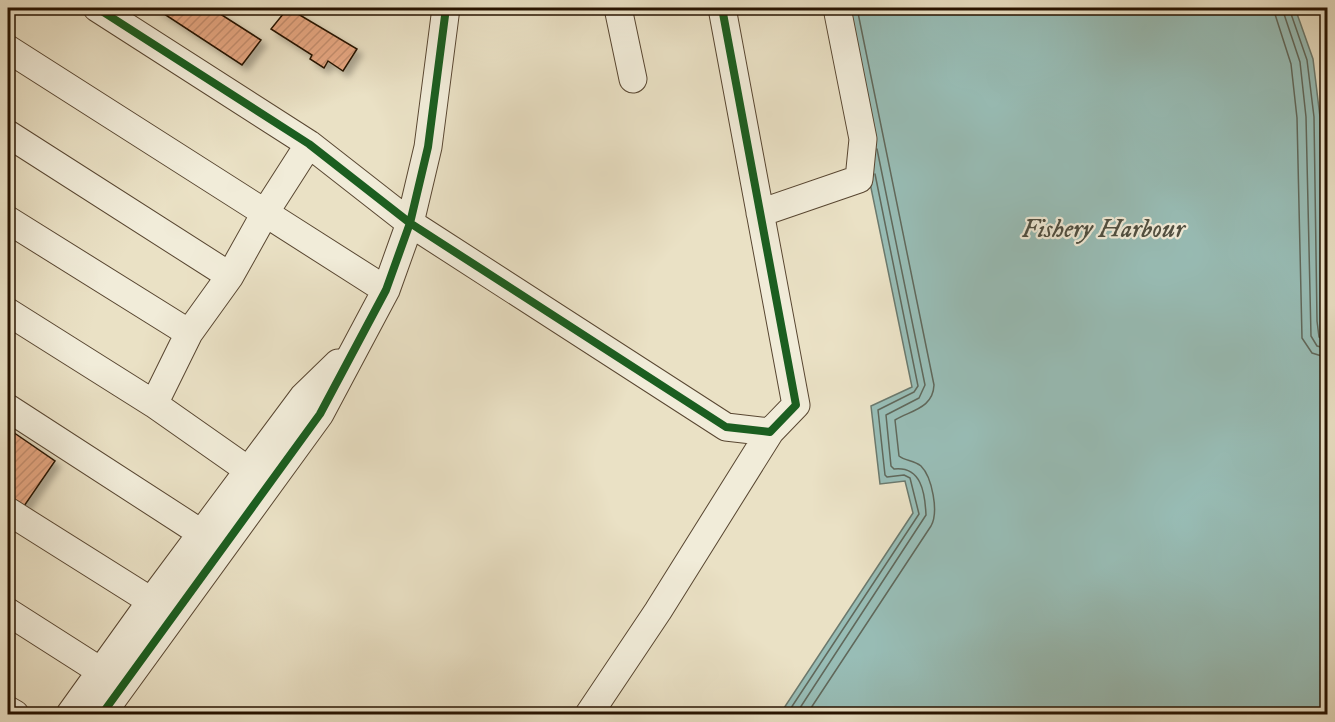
<svg xmlns="http://www.w3.org/2000/svg" width="1335" height="722" font-family="'IM FELL DW Pica',serif">
  <style>
    .water { fill: #98bdb6; stroke: #6b796d; stroke-width: 1.5 }
    .lines { fill: none; stroke-linecap: round; stroke-linejoin: round }
    .shore { stroke: #60685b; stroke-width: 1.5 }
    .building { fill: url(#building-hatch); stroke: #271300; stroke-width: 1.5; filter: url(#shadow) }
    .minor-casing { stroke: #584631; stroke-width: 29 }
    .minor { stroke: #f1ecd9; stroke-width: 27 }
    .cycleway-casing { stroke: #f1ecd9; stroke-width: 11 }
    .cycleway { stroke: #1b5e20; stroke-width: 8 }
    .labels { text-anchor: middle; stroke-width: 4.5; stroke-linejoin: round; paint-order: stroke }
    .water-label { font-size: 26px; font-style: italic; fill: #4f4e40; stroke: #f1ecd9 }
  </style>
  <defs>
    <pattern id="building-hatch" width="6" height="6" patternUnits="userSpaceOnUse" patternTransform="scale(1.5)"><rect width="6" height="6" fill="#e5a681"/><path d="M-1 1l2-2M0 6l6-6M5 7l2-2" fill="none" stroke="#c48e6e"/></pattern>
    <filter id="shadow"><feDropShadow dx="5.5" dy="5.5" stdDeviation="3" flood-color="#0004"/></filter>
  </defs>
  <rect width="100%" height="100%" fill="#eae1c5"/>
  <filter id="stains"><feTurbulence type="fractalNoise" baseFrequency=".00333" numOctaves="4"/><feColorMatrix values="0 0 0 0 .2 0 0 0 0 .09 0 0 0 0 .02 0 0 0 .5 -.17"/></filter>
  <radialGradient id="worn" r=".72"><stop offset=".6" stop-color="#630" stop-opacity="0"/><stop offset="1" stop-color="#630" stop-opacity=".3"/></radialGradient>
  <path class="water" d="M834,8H1295L1313,59L1320,117L1323,321L1328,366L1327,714H780L913,513L905,481L880,484L871,406L912,387Z"/>
  <g class="lines">
    <path class="shore" d="M1273,8L1291,64L1297,118L1302,338L1312,353L1328,358
      M1282,8L1300,62L1306,117L1311,336L1317,346L1328,349
      M1289,8L1307,60L1314,117L1317,321L1319,337L1328,342
      M787,714L919,514L910,478L904,475L887,477L885,475L878,410L914,392L918,386L875,174
      M796,714L926,515C925,492 921,466 894,469L891,466L886,415L919,398L925,385L877,149
      M807,714L931,526C939,512 932,477 921,466C914,460 905,461 899,456L895,420C912,410 933,408 934,385L857,8"/>
  </g>
  <path class="building" d="M155,8H211L261,40L242,65Z
    M288,8L357,49L343,71L328,61L324,68L310,59L312,55L271,29Z
    M10,430L55,461L20,512L8,503V434Z"/>
  <g class="lines">
    <defs>
      <path id="minor" d="M97,8L309,144L410,223L726,427L770,432L796,405L722,8
        M618,8L633,79
        M8,49L386,290
        M8,134L230,276
        M760,213L859,179L863,139L837,8
        M8,220L189,333
        M8,312L154,404L248,470
        M154,404L189,333L230,276L268,208L309,144
        M8,408L201,533
        M8,511L151,601
        M8,612L102,672
        M8,710L15,714
        M70,714L151,601L303,397L338,363
        M102,714L320,414L386,290L410,223L428,147L446,8
        M589,714L658,611L770,432"/>
    </defs>
    <use href="#minor" class="minor-casing"/>
    <use href="#minor" class="minor"/>
    <defs>
      <path id="cycleway" d="M97,8L309,144L410,223L726,427L770,432L796,405L722,8
        M102,714L320,414L386,290L410,223L428,147L446,8"/>
    </defs>
    <use href="#cycleway" class="cycleway-casing"/>
    <use href="#cycleway" class="cycleway"/>
  </g>
  <g class="labels">
    <g class="water-label">
      <text x="1103" y="237">Fishery Harbour</text>
    </g>
  </g>
  <rect width="1335" height="722" fill="none" stroke="#eae1c5" stroke-width="30"/>
  <rect x="9" y="9" width="1317" height="704" fill="none" stroke="#271300" stroke-width="3"/>
  <rect x="15" y="15" width="1305" height="692" fill="none" stroke="#271300" stroke-width="1.5"/>
  <rect width="100%" height="100%" filter="url(#stains)"/>
  <rect width="100%" height="100%" fill="url(#worn)"/>
</svg>
